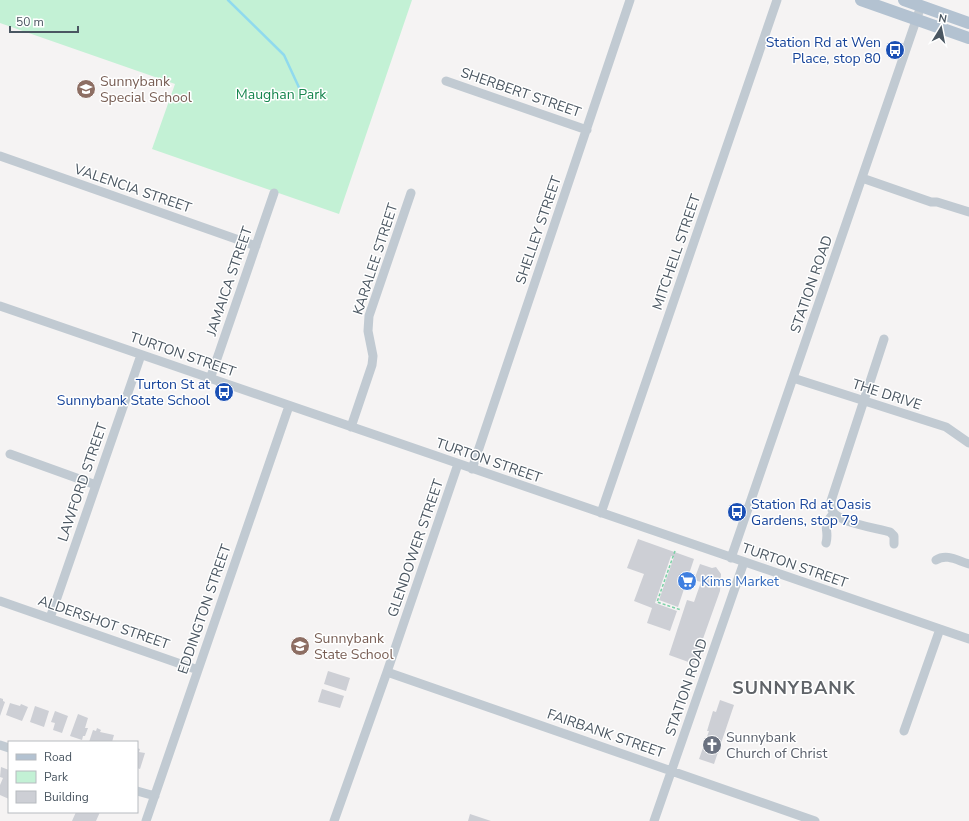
<svg xmlns="http://www.w3.org/2000/svg" width="969" height="821" font-family="'Nunito Sans',sans-serif">
  <style>
    .green { fill: #c3f1d5 }
    .lines { fill: none; stroke-linecap: round; stroke-linejoin: round }
    .stream { stroke: #90daee; stroke-width: 2.5 }
    .building { fill: #cdcfd5 }
    .path { stroke: #7ad0a6; stroke-width: 1.5; stroke-dasharray: 3 2; stroke-linecap: butt }
    .minor { stroke: #c1cad2; stroke-width: 9 }
    .major { stroke: #b3c2d1; stroke-width: 12 }
    .labels { text-anchor: middle; stroke-width: 3; stroke-linejoin: round; paint-order: stroke }
    .transit-label { font-size: 14px; fill: #164399; stroke: #fff; text-anchor: end }
    .education-label { font-size: 14px; fill: #785e54; stroke: #fff; text-anchor: start }
    .street-label { font-size: 14px; fill: #4a5661; stroke: #fff }
    .park-label { font-size: 14px; fill: #17864f; stroke: #fff }
    .shop-label { font-size: 14px; fill: #366cbe; stroke: #fff; text-anchor: start }
    .worship-label { font-size: 14px; fill: #5b616d; stroke: #fff; text-anchor: start }
    .district-label { font-size: 18px; font-weight: bold; letter-spacing: 1px; fill: #5f6368; stroke: #fff }
  </style>
  <rect width="100%" height="100%" fill="#f5f3f3"/>
  <path class="green" d="M0,0H412L339,214L152,149L175,84L0,23Z"/>
  <g class="lines">
    <path class="stream" d="M228,0L284,55L302,94"/>
  </g>
  <path class="building" d="M638,539L694,559L678,607L659,600L674,557L671,556L655,603L677,611L670,631L647,623L652,608L634,601L644,574L627,568Z
    M700,564L712,568L716,567L721,574L720,591L694,664L669,655L687,600L694,602L701,582L694,580Z
    M328,671L350,678L346,691L324,684Z
    M322,689L344,696L340,708L318,702Z
    M0,698L3,699V701L5,702L0,716Z
    M720,700L734,705L714,764L699,759L709,731H707L713,711L716,712Z
    M10,703L20,706L21,704L28,707L22,721L6,715Z
    M35,706L49,711L44,727L30,722Z
    M55,711L68,716L62,733L53,730L55,723L51,722Z
    M78,714L88,718L85,728H88L85,736H83L82,740L70,736Z
    M97,728L101,730L100,732L114,735L112,742H89L93,730L96,731Z
    M137,748L140,749L139,752L145,753L140,769L137,768Z
    M1,767L9,770V799L0,795V785L3,778L0,777Z
    M76,812H100L96,821H72Z
    M470,814L491,821H468Z"/>
  <g class="lines">
    <path class="path" d="M675,551L657,602L681,610"/>
    <path class="minor" d="M446,81L587,130
      M0,156L256,246
      M862,178L931,202H937L969,212
      M0,306L969,639
      M884,339L831,501C831,504 831,508 832,510C837,523 877,528 890,532L894,536V544
      M793,378L946,427L969,443
      M210,379L274,193
      M351,427L372,365L373,356L368,331L369,316L411,193
      M10,454L96,485
      M472,469L630,0
      M601,513L777,0
      M826,543C830,528 820,528 834,513
      M731,558L921,6
      M936,560C947,553 958,561 969,564
      M0,601L198,670
      M50,618L141,355
      M387,672L815,821
      M904,731L940,629
      M0,745L9,748
      M137,791L155,796
      M146,821L289,406
      M334,821L387,672L458,464
      M654,821L744,562"/>
    <path class="major" d="M861,0L969,38
      M904,0L969,23"/>
  </g>
  <defs>
    <symbol id="bus-disc" viewBox="-11 -11 22 22"><circle r="9.5" fill="#1a4fb4" stroke="#fff"/><path d="M-5-6H5V4H4V6H2V4H-2V6H-4V4H-5ZM-3.5-4V0h7V-4ZM-3.5 1.2v1.5H-2V1.2ZM2 1.2v1.5H3.5V1.2Z" fill="#fff"/></symbol>
    <symbol id="school-disc" viewBox="-11 -11 22 22"><circle r="9.5" fill="#8d6e63" stroke="#fff"/><path d="M0-5L7-2L0 1L-7-2ZM-4 1L0 2.5L4 1V4Q0 6-4 4Z" fill="#fff"/></symbol>
    <symbol id="supermarket-disc" viewBox="-11 -11 22 22"><circle r="9.5" fill="#3f7fe0" stroke="#fff"/><path d="M-6-5.5h2.5l.6 2H6L4.5 2H-2.5L-4.4-4H-6ZM-1.5 3.2a1.3 1.3 0 1 0 .1 0ZM3 3.2a1.3 1.3 0 1 0 .1 0Z" fill="#fff"/></symbol>
    <symbol id="church-disc" viewBox="-11 -11 22 22"><circle r="9.5" fill="#6b7280" stroke="#fff"/><path d="M-1.2-6h2.4v3.5h3.3v2.4h-3.3V6h-2.4V-.1h-3.3v-2.4h3.3Z" fill="#fff"/></symbol>
  </defs>
  <g fill-rule="evenodd">
    <use href="#bus-disc" x="884" y="39" width="22" height="22"/>
    <use href="#school-disc" x="75" y="78" width="22" height="22"/>
    <use href="#bus-disc" x="213" y="381" width="22" height="22"/>
    <use href="#bus-disc" x="726" y="501" width="22" height="22"/>
    <use href="#supermarket-disc" x="676" y="570" width="22" height="22"/>
    <use href="#school-disc" x="289" y="635" width="22" height="22"/>
    <use href="#church-disc" x="701" y="734" width="22" height="22"/>
  </g>
  <g class="labels">
    <g class="transit-label">
      <text x="881" y="47">Station Rd at Wen<tspan x="881" dy="16">Place, stop 80</tspan></text>
      <text x="210" y="389">Turton St at<tspan x="210" dy="16">Sunnybank State School</tspan></text>
      <text x="751" y="509" text-anchor="start">Station Rd at Oasis<tspan x="751" dy="16">Gardens, stop 79</tspan></text>
    </g>
    <g class="education-label">
      <text x="100" y="86">Sunnybank<tspan x="100" dy="16">Special School</tspan></text>
      <text x="314" y="643">Sunnybank<tspan x="314" dy="16">State School</tspan></text>
    </g>
    <g class="street-label">
      <text transform="translate(521 92) rotate(19)" y="5">SHERBERT STREET</text>
      <text transform="translate(133 188) rotate(19)" y="5">VALENCIA STREET</text>
      <text transform="translate(538 230) rotate(-71)" y="5">SHELLEY STREET</text>
      <text transform="translate(676 252) rotate(-71)" y="5">MITCHELL STREET</text>
      <text transform="translate(375 259) rotate(-72)" y="5">KARALEE STREET</text>
      <text transform="translate(229 281) rotate(-71)" y="5">JAMAICA STREET</text>
      <text transform="translate(811 284) rotate(-71)" y="5">STATION ROAD</text>
      <text transform="translate(183 354) rotate(19)" y="5">TURTON STREET</text>
      <text transform="translate(887 394) rotate(18)" y="5">THE DRIVE</text>
      <text transform="translate(489 460) rotate(19)" y="5">TURTON STREET</text>
      <text transform="translate(82 482) rotate(-71)" y="5">LAWFORD STREET</text>
      <text transform="translate(415 548) rotate(-71)" y="5">GLENDOWER STREET</text>
      <text transform="translate(795 565) rotate(19)" y="5">TURTON STREET</text>
      <text transform="translate(204 609) rotate(-71)" y="5">EDDINGTON STREET</text>
      <text transform="translate(104 622) rotate(19)" y="5">ALDERSHOT STREET</text>
      <text transform="translate(686 687) rotate(-71)" y="5">STATION ROAD</text>
      <text transform="translate(606 733) rotate(19)" y="5">FAIRBANK STREET</text>
    </g>
    <g class="park-label">
      <text x="281" y="99">Maughan Park</text>
    </g>
    <g class="shop-label">
      <text x="701" y="586">Kims Market</text>
    </g>
    <g class="worship-label">
      <text x="726" y="742">Sunnybank<tspan x="726" dy="16">Church of Christ</tspan></text>
    </g>
    <g class="district-label">
      <text x="794" y="694">SUNNYBANK</text>
    </g>
  </g>
  <rect x="8" y="741" width="130" height="72" fill="#ffffff" stroke="#b7bbc0"/>
  <rect x="16" y="754" width="20" height="6" fill="#b3c2d1" stroke="#b7bbc0"/>
  <text x="44" y="761" font-size="12" fill="#4a5661">Road</text>
  <rect x="16" y="771" width="20" height="12" fill="#c3f1d5" stroke="#b7bbc0"/>
  <text x="44" y="781" font-size="12" fill="#4a5661">Park</text>
  <rect x="16" y="791" width="20" height="12" fill="#cdcfd5" stroke="#b7bbc0"/>
  <text x="44" y="801" font-size="12" fill="#4a5661">Building</text>
  <g transform="translate(941 28) rotate(10)" stroke="#ffffff" stroke-width="3" paint-order="stroke">
  <path d="M0-3L7 15L0 10L-7 15Z" fill="#4a5661"/>
  <text y="-6" font-size="11" font-weight="bold" text-anchor="middle" fill="#4a5661">N</text>
  </g>
  <path d="M10 26v6h68v-6" fill="none" stroke="#4a5661" stroke-width="2"/>
  <text x="16" y="26" font-size="12" fill="#4a5661" stroke="#ffffff" stroke-width="3" paint-order="stroke">50 m</text>
</svg>
